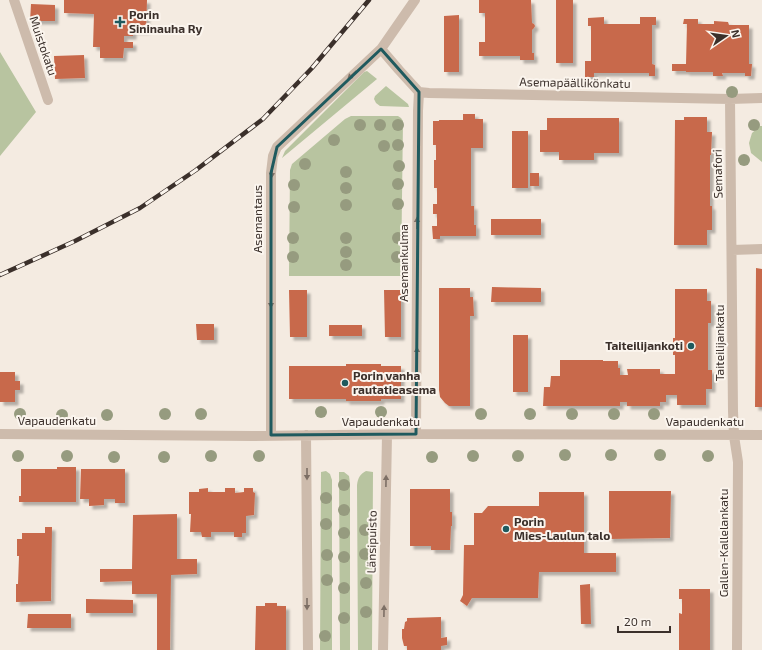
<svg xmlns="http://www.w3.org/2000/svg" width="762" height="650" font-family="'Exo 2',sans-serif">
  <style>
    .green { fill: #b8c4a0 }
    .building { fill: #c8694b; filter: url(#shadow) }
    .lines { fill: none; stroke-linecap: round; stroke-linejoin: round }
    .minor { stroke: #cdbbac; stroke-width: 10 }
    .rail-casing { stroke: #3b302b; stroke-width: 4.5 }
    .rail { stroke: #fbf5ee; stroke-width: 3; stroke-dasharray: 9; stroke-linecap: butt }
    .tree { fill: #969b7f }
    .oneway { fill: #7d6f65 }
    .marked { fill: none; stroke: #1f5a5e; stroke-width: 3; stroke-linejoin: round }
    .poi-dot { fill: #1f5a5e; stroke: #fbf5ee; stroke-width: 1.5 }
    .labels { text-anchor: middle; stroke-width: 4; stroke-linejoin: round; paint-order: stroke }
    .poi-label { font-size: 12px; font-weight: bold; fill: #3b302b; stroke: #fbf5ee; text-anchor: start }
    .street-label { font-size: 12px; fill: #3b302b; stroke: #fbf5ee }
  </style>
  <defs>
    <filter id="shadow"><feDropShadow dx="3.5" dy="3.5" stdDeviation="1" flood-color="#0004"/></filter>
  </defs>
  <rect width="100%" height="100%" fill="#f4ebe1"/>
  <path class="green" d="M0,52L36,112L0,156Z
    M367,71L377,79L282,158L285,151L364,72Z
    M386,86L408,104L409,107L380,106L376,103L374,99L375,96Z
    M351,116H398L401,118L403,121L401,276H289L290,170L292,164L345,119Z
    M760,126H762V162L751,153L749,143L752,133Z
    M326,471L330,474L332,480V650H320L321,472Z
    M366,471L373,472L372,650H358L357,485C358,478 360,474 366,471Z
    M339,472H344L349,476L350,483V650H340Z"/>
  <path class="building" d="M64,0H147L146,31H133V36H124V42H133V48H124L123,58H100V47H93L94,14L64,13Z
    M479,0H531L532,23L534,24L535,26L534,28L532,30V53H534V60H520V56H479V42H485V13H479Z
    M556,0H573V63H556Z
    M31,4L55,5V21H30Z
    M459,15V72H444V16Z
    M604,17V24H640V17H656V25H652V64L655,65V76H649V73H594V77H585V61H591V26H588V18Z
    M684,19H698V24H714V21L728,22L729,25H749V64H752L751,76H745V73H722L723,76H713V72H686V71H672V64H686L687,24H683Z
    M84,55L85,78L55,79L54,56Z
    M463,114H475V119H483V148H471V206H474V225H476V236H440V239H433L432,226H437V214H433V204H437V188H434V160H436V145H433V121H439V120H463Z
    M684,117H707V132H712L711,155H710V206H712V230H707V245H674L675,120H684Z
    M547,118H619V153H594V160H559V152H540V130H547Z
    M512,131H528V188H512Z
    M530,173H539V186H530Z
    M491,219H541V235H491Z
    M756,268L762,269V407H755Z
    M492,287L541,288V302H491Z
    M439,288H470V297H473L474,316H470V406H449L445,403L440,397L439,390Z
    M675,289H707V301H711V323H708V370H712V389H706V405H677V395H666V402H660V406H627V402H620V406H543L544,387H550L551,376H560V360H603V361H618V368H620V375H628L627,369H660V374H675V355H673V338H675Z
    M289,290H307V337H290Z
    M384,290H401V337H385Z
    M196,324H214V340H197Z
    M329,325H362V336H329Z
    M513,335H528V392H513Z
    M346,364H381V366H401V399H381V401H346V399H289V366H346Z
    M0,372H15V381H20V390H15V402H0Z
    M57,467H76V502H19V496H21V469H57Z
    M81,469H125V503H115V499H104V505L89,506V499H80Z
    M208,488V492H225V488H235V493L244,492V488H253V492L255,493L254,515L246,516V533H242V537H234V532H211V537H202L201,532H190L191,514H189V492H199V489Z
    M410,489H450V512H452V526H451L450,550H431V546H410Z
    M609,491H671L670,538L609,539Z
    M539,492H584V553H616V572H539L538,598H472L467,606L460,601L463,595L464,545H474V513H482L488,506H539Z
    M177,514V559H197V574L171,575L170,650H157V594H132V581L100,582V569H132L133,515Z
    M45,527H52L51,601L16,602V584H18L19,556H17V539H22V533H45Z
    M590,584L591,624H581L580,585Z
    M679,589H710V650H679V613L682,614V599H679Z
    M86,599L133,600V613H86Z
    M265,603H277V606H286V650H255L256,606H265Z
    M28,614H71V628H27Z
    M441,617V638L447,637V645L441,646V650H407V646H404L402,638V629H404L405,622L407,621V618Z"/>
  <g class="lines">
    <path class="minor" d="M14,0L48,100
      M415,0L381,49L399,70L419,92
      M419,92L429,93L730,99
      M732,250L762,249
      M0,434L252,436L416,434L762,435
      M416,434L418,111L419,92
      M271,435V173L273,156L277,147L381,49
      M306,435L308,650
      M383,650L387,435
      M737,650L738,462L734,436L733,411L730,99L762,98"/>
    <defs>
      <path id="rail" d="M0,275L75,241L140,208L196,170L263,119L312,68L369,0"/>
    </defs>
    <use href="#rail" class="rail-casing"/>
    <use href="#rail" class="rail"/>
  </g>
  <g class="tree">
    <circle cx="732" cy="92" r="6"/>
    <circle cx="360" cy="125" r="6"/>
    <circle cx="380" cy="125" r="6"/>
    <circle cx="398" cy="125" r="6"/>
    <circle cx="754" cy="125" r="6"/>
    <circle cx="334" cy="140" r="6"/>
    <circle cx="398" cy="145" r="6"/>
    <circle cx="384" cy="146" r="6"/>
    <circle cx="744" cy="160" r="6"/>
    <circle cx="305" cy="164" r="6"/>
    <circle cx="399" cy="166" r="6"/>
    <circle cx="346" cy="172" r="6"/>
    <circle cx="398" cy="184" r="6"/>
    <circle cx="294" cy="185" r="6"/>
    <circle cx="346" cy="188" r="6"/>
    <circle cx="398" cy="204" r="6"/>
    <circle cx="346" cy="205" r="6"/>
    <circle cx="294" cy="207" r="6"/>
    <circle cx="293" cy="238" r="6"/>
    <circle cx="346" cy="238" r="6"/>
    <circle cx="398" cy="238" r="6"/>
    <circle cx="346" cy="252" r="6"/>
    <circle cx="293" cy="257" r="6"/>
    <circle cx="397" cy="257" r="6"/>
    <circle cx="346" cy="265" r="6"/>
    <circle cx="321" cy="412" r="6"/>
    <circle cx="381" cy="412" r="6"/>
    <circle cx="20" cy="414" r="6"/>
    <circle cx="165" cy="414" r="6"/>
    <circle cx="201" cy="414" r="6"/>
    <circle cx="481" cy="414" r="6"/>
    <circle cx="530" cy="414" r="6"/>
    <circle cx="572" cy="414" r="6"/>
    <circle cx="614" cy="414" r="6"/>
    <circle cx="654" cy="414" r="6"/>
    <circle cx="62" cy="415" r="6"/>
    <circle cx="107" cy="415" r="6"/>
    <circle cx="565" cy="455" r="6"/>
    <circle cx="611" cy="455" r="6"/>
    <circle cx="660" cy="455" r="6"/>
    <circle cx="18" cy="456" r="6"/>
    <circle cx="67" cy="456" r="6"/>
    <circle cx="211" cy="456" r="6"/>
    <circle cx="259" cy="456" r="6"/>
    <circle cx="473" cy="456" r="6"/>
    <circle cx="518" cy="456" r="6"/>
    <circle cx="708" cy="456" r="6"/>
    <circle cx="114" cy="457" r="6"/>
    <circle cx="164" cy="457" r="6"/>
    <circle cx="432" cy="457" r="6"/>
    <circle cx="344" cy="485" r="6"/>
    <circle cx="326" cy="498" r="6"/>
    <circle cx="344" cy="510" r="6"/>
    <circle cx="326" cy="524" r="6"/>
    <circle cx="365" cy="530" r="6"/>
    <circle cx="344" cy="533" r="6"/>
    <circle cx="365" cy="554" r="6"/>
    <circle cx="327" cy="555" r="6"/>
    <circle cx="344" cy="557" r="6"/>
    <circle cx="327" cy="580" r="6"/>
    <circle cx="366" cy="583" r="6"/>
    <circle cx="344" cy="588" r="6"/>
    <circle cx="366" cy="612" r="6"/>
    <circle cx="344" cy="618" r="6"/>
    <circle cx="325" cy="636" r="6"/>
  </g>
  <defs><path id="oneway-solid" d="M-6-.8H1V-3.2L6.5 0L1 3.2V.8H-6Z"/></defs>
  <g class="oneway">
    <use href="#oneway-solid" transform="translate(352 75) rotate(137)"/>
    <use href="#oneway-solid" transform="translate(272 172) rotate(94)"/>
    <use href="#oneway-solid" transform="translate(417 223) rotate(-90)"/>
    <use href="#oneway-solid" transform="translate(271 302) rotate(90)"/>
    <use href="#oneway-solid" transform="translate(417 353) rotate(-90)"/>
    <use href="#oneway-solid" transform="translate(307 474) rotate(90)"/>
    <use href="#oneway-solid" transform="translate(386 481) rotate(-89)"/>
    <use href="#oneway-solid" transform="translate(307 604) rotate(90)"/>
    <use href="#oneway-solid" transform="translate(384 611) rotate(-89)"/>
  </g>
  <path class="marked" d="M381,49L419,92L416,434L271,435V173L277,147Z"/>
  <g class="poi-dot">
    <path d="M118 16h4v4h4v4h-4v4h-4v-4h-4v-4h4z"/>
    <circle cx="691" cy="346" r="4"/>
    <circle cx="345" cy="383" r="4"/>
    <circle cx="506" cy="529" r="4"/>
  </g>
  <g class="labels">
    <g class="poi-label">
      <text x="129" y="19">Porin<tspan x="129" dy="14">Sininauha Ry</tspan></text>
      <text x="683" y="350" text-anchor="end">Taiteilijankoti</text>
      <text x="353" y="380">Porin vanha<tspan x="353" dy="14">rautatieasema</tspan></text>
      <text x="514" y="526">Porin<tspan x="514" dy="14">Mies-Laulun talo</tspan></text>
    </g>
    <g class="street-label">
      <text transform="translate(43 46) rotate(71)" y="4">Muistokatu</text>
      <text transform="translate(575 83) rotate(1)" y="4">Asemapäällikönkatu</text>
      <text transform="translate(718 174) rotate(-91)" y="4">Semafori</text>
      <text transform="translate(258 219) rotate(-90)" y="4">Asemantaus</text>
      <text transform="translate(404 263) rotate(-90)" y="4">Asemankulma</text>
      <text transform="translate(720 343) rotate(-90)" y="4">Taiteilijankatu</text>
      <text x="57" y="425">Vapaudenkatu</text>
      <text x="381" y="426">Vapaudenkatu</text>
      <text x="705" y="426">Vapaudenkatu</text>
      <text transform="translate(372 542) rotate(-89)" y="4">Länsipuisto</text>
      <text transform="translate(724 543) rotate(-90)" y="4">Gallen-Kallelankatu</text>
    </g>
  </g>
  <g transform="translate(726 36) rotate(77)" stroke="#fbf5ee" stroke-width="3" paint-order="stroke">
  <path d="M0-3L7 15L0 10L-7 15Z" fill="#3b302b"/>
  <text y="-6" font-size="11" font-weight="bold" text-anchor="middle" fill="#3b302b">N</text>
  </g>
  <path d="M618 626v6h52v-6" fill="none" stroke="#3b302b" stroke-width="2"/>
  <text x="624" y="626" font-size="12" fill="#3b302b" stroke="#fbf5ee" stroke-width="3" paint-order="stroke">20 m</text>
</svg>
